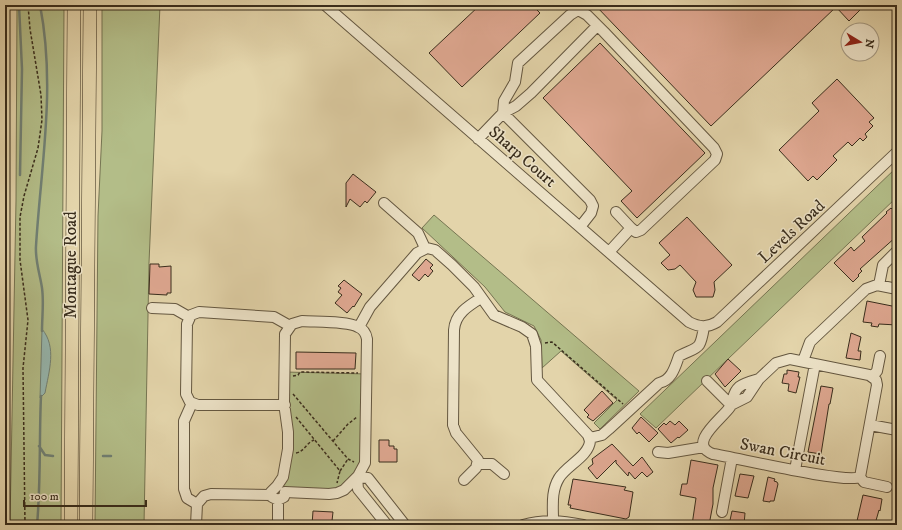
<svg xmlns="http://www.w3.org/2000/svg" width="902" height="530" font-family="'IM FELL DW Pica',serif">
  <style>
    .green { fill: #b3bd88; stroke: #767552 }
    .water { fill: #96b7af; stroke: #718074 }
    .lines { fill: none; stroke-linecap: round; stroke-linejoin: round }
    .stream { stroke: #718074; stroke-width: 2.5 }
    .building { fill: #dea790; stroke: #392d1c }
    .minor-casing { stroke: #645740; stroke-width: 12 }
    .major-casing { stroke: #392d1c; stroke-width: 14 }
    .path { stroke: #392d1c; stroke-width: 1.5; stroke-dasharray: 3 2; stroke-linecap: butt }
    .minor { stroke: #ede3c8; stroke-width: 10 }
    .major { stroke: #e3d4aa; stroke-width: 13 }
    .labels { text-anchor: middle; stroke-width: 3; stroke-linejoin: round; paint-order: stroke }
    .street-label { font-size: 17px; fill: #392d1c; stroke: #ede3c8 }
  </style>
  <rect width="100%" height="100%" fill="#e3d4aa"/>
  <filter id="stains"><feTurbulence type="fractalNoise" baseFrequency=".005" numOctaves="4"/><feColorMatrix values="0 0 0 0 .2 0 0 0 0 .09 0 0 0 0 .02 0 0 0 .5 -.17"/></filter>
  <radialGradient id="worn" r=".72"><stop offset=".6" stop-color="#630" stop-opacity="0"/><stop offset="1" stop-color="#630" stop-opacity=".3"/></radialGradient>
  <path class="green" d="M17,5H64L61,525H10L16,201Z
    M102,5H160L149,263L144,525H95L98,216L102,131Z
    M897,167V197L656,428L640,414Z
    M434,215L639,391L600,429L594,423L617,400L561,351L542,368L541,340L534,326L505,312L485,287L422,228Z
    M285,372L367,374L366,456L344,490H284L280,487L283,477Z"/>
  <path class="water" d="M42,329C57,347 49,371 45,393L40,398Z"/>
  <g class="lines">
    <path class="stream" d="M19,5L22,69L20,175
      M40,5C56,87 41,165 36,246C35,261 40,274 42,288C44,302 42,317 42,331
      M39,446L45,455L53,456
      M103,456H111
      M37,525C41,482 39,439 41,396"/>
  </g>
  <path class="building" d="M480,5H532L540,13L462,87L429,53Z
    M595,5H865L849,21L836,7L711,126Z
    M600,43L705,153L637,218L621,201L632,191L543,98Z
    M837,79L874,118L869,122L873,126L865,134L867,137L863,141L860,138L852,146L848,142L833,156L837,160L817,180L813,176L808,181L779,150L819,111L812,103Z
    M353,174L376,192L367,203L365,201L360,207L350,199L346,207V183Z
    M891,208L897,214V236L860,269L862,271L858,275L859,276L853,282L834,263L851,247L854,251L865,241L862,237L887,213L886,212Z
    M687,217L732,265L714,282L715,290L713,297H696L693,290L696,282L680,265L675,269L668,270L661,263L670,255L659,243Z
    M426,259L433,265L430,268L433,271L428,277L425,274L419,281L412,275Z
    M150,264H159V267L171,266V293H167V295L149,294Z
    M344,280L362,294L354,307L353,306L347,313L335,303L342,295L338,292L341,288L338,286Z
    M867,301L897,307V325L879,324L878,327L871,326L872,323L863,322Z
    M851,333L861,337L858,351H861L860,360L846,358Z
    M296,352L356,353L355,369H296Z
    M728,359L741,371L725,387L715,374Z
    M787,370L799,372L798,377H800L796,393L788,391L789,384L782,383L784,374H787Z
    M821,386L833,388L830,404H829L821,454L808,452Z
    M602,391L613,403L593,421L587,417L589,415L584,410Z
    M641,417L658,433L649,442L639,432L637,434L632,428Z
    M670,421L675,425L679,421L688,430L679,438L678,437L671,443L658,429L664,423L666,425Z
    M379,440H389V446H394V449H397V462H379Z
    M612,444L633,466L642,457L653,472L647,477L642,472L635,479L629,472L628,476L616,463V460L597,479L588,468L593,464L592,459Z
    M691,460L718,465L713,488V504L709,525H692L696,498L680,495L682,484H687Z
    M740,474L754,476L748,498L735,496Z
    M768,477L775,479L774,481L777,482L778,484L774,501H770V502L763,501Z
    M573,479L626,487L624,490L633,492L629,517L626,519L570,508L571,505H568Z
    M863,495L882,499L880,511L879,510L875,524L857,521Z
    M313,511L333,512L332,521H329V525H312Z
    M732,511L745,513L744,525H729Z"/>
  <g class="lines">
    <defs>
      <path id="minor" d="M325,5L689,322C699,327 707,328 717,322L897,152
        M478,139L503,113L516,106L531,93L597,26
        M384,203L418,233L425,248
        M616,212L631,228
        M580,227L591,213L593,206L590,200L503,113L504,101L515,82L518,63L570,15L578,10L587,15L604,32L714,148L717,154L715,160L641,230L636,232L631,228L609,252
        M879,285L883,265L897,251
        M152,308L175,309L189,317
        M302,321C315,322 348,321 358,327C363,329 366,333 367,339L365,463L358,476L344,490L337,493L329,494L285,492L284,497L278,500L272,497L271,492L277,486L283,477L288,449V432L284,403L285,334L292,324Z
        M359,327L370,307L417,253L427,248L435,250L452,265L474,287L494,315L522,327L532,334L536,346L537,380L588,435L590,441C589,456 566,466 559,478C551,491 553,506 553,520
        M803,361L810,342L866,289L877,285L897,289
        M872,377L877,371L880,356
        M707,381L731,405
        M192,403L184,421V489L187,498L197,504
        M285,405H198L190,402L186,394L187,324L191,315L199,312L274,317L290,326
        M731,405L747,397L759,379L776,363L790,359L869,375L876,380L877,385L860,477C844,484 738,458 713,454C686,444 722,419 730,407C734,400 732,393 739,387C744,383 752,381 759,379
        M870,425L897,430
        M590,438L602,435L609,429L659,383C672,380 675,367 679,356C699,346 700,351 704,327
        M658,452L668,453L704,447
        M478,464H492L504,474
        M795,470L815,364
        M860,477L864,482L887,487
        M464,480L476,468L478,460L456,433L453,425L454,330C455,314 468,306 481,298
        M278,500V525
        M722,512L732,458
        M196,525L197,504L204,496L211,494L271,495
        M387,525L358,489L357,477L368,478L405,525
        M523,525C544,519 562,521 583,525"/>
      <path id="major" d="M71,525L74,5
        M86,525L90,5"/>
    </defs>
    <use href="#minor" class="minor-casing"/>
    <use href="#major" class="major-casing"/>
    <path class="path" d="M545,343L552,342L623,404
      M293,376L298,375L300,372L358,373
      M293,394L348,459L354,462
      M296,417L340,471L337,483
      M333,441L348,424L357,417
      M296,453C304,452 306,443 314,440
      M340,471L348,459
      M25,525L23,368L28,320L20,260V217L24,196L38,148L42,120L41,95L30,29L28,5
      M720,525L721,520"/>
    <use href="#minor" class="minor"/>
    <use href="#major" class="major"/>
  </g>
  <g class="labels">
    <g class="street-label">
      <text transform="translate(523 156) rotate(41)" y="6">Sharp Court</text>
      <text transform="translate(791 231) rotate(-43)" y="6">Levels Road</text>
      <text transform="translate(70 265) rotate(-90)" y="6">Montague Road</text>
      <text transform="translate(783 451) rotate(11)" y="6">Swan Circuit</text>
    </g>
  </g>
  <rect width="902" height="530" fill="none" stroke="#e3d4aa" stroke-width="20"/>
  <rect x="6" y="6" width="890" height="518" fill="none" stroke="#392d1c" stroke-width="2"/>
  <rect x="10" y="10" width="882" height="510" fill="none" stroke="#392d1c"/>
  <g transform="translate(860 42) rotate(100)"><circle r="19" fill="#ede3c8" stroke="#a59a83"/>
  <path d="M0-3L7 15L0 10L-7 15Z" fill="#8f2418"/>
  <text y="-6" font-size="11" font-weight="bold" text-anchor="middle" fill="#392d1c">N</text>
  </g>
  <path d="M24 500v6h122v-6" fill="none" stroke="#392d1c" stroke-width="2"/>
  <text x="30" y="500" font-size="12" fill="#392d1c" stroke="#ede3c8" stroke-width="3" paint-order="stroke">100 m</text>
  <rect width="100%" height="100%" filter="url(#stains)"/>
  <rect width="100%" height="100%" fill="url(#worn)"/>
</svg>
